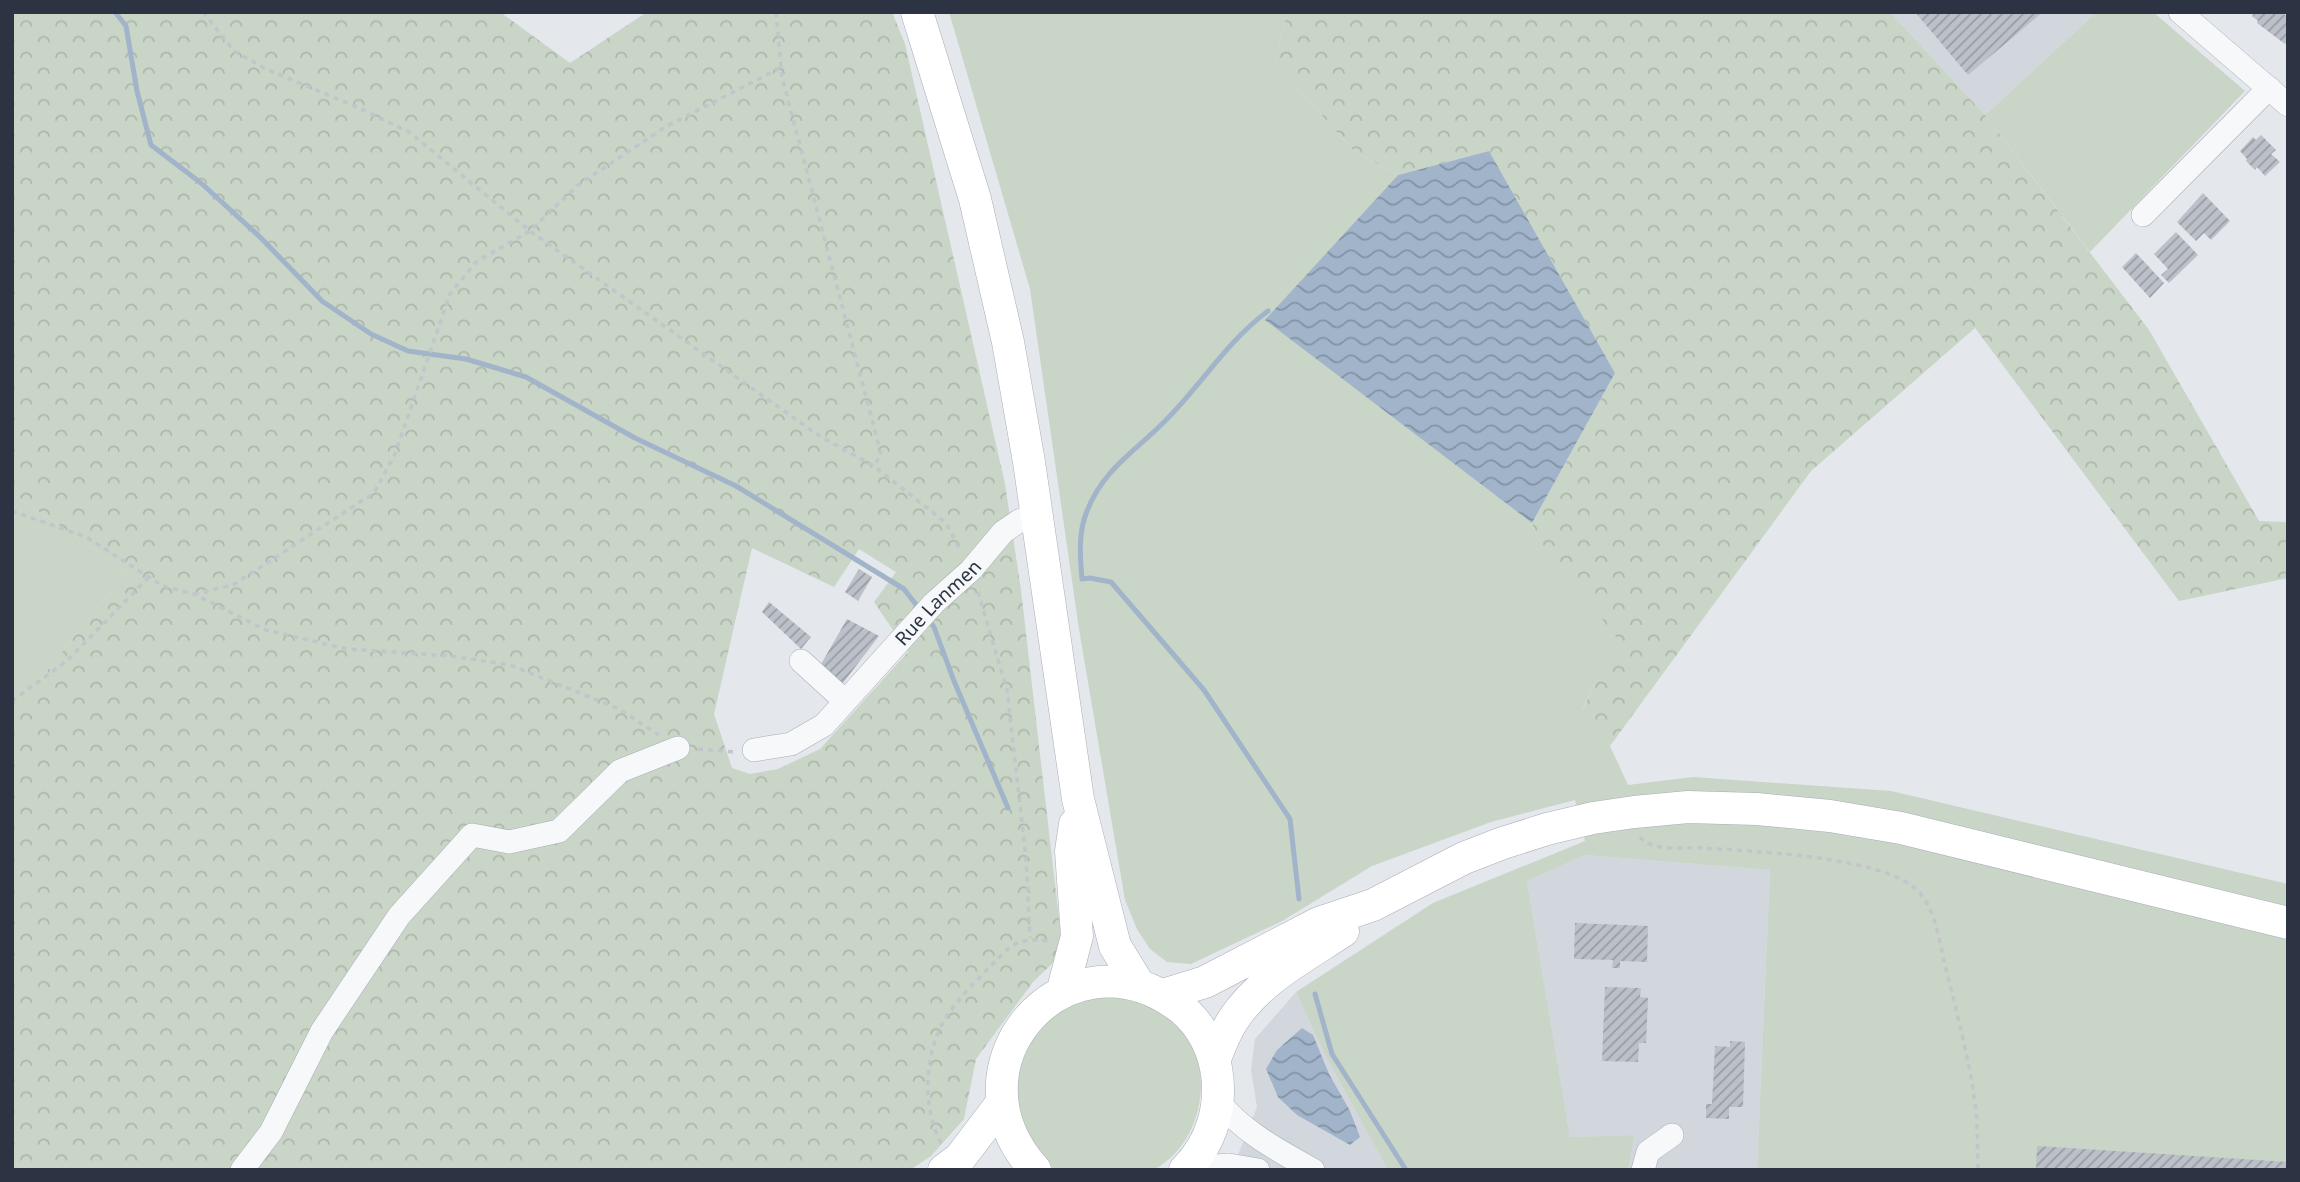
<svg xmlns="http://www.w3.org/2000/svg" width="2300" height="1182" font-family="'Noto Sans',sans-serif">
  <style>
    .built { fill: #d2d6dd }
    .grass { fill: #c9d5c6 }
    .forest { fill: url(#forest-crowns); fill-rule: evenodd }
    .water { fill: url(#water-waves) }
    .lines { fill: none; stroke-linecap: round; stroke-linejoin: round }
    .stream { stroke: #a1b4ca; stroke-width: 5 }
    .building { fill: url(#building-hatch) }
    .street-casing { stroke: #a9aeb6; stroke-width: 24 }
    .secondary-casing { stroke: #a9aeb6; stroke-width: 33 }
    .path { stroke: #c2c5cb; stroke-width: 3.5; stroke-dasharray: 5 5; stroke-linecap: butt }
    .street { stroke: #f7f8fa; stroke-width: 23 }
    .secondary { stroke: #fff; stroke-width: 32 }
    .labels { text-anchor: middle; stroke-width: 6; stroke-linejoin: round; paint-order: stroke }
    .street-label { font-size: 19px; fill: #2c3444; stroke: #f4f6f9 }
  </style>
  <defs>
    <pattern id="forest-crowns" width="20" height="18" patternUnits="userSpaceOnUse" patternTransform="scale(1.75)"><rect width="20" height="18" fill="#c9d5c6"/><path d="M2 6a3 3 0 1 1 6 0M12 15a3 3 0 1 1 6 0" fill="none" stroke="#adb7ab"/></pattern>
    <pattern id="water-waves" width="16" height="10" patternUnits="userSpaceOnUse" patternTransform="scale(1.75)"><rect width="16" height="10" fill="#a1b4ca"/><path d="M0 5q4-4 8 0t8 0" fill="none" stroke="#8393a6"/></pattern>
    <pattern id="building-hatch" width="6" height="6" patternUnits="userSpaceOnUse" patternTransform="scale(1.75)"><rect width="6" height="6" fill="#bbc0c9"/><path d="M-1 1l2-2M0 6l6-6M5 7l2-2" fill="none" stroke="#989da5"/></pattern>
  </defs>
  <rect width="100%" height="100%" fill="#e4e7ec"/>
  <path class="built" d="M1890,12H2097L1985,115Z
    M1585,855L1770,870L1757,1170H1628L1633,1135L1570,1137L1527,881Z
    M1296,992L1325,1055L1388,1170H1232L1257,1107L1251,1070L1255,1039Z"/>
  <path class="grass" d="M949,12H1287L1275,63L1354,151L1398,175L1266,320L1532,523L1537,537L1618,638L1583,708L1610,746L1628,785L1693,777L1891,791L2288,884V1170H1757L1770,870L1585,855L1527,881L1570,1137L1634,1135L1628,1170H1388L1325,1055L1296,992L1433,903L1585,841L1575,800L1491,822L1372,866L1282,921L1191,964L1167,962L1150,949L1137,929L1125,900L1079,629L1030,289Z
    M2097,12H2153L2245,91L2090,252L1985,115Z
    M12,493L127,572L32,689L12,702Z
    M1097,990C1112,994 1148,999 1160,1006C1218,1042 1213,1137 1154,1170H1056L1039,1159L1009,1104L1019,1042L1038,1016Z"/>
  <path class="forest" d="M12,12H500L570,63L647,12H892L905,44L1005,484L1021,590L1063,953L1033,982L976,1059L964,1119L931,1156L910,1170H12V702L32,689L127,572L12,493ZM752,548L834,587L859,549L896,572L874,602L908,652L820,749L778,769L750,774L732,768L714,714Z
    M1287,12H1890L1985,115L2149,330L2259,521L2288,522V578L2179,601L1975,328L1811,471L1610,746L1583,709L1617,638L1537,537L1532,523L1615,373L1489,151L1398,175L1354,151L1275,63Z"/>
  <path class="water" d="M1489,151L1615,373L1532,523L1265,320L1398,175Z
    M1302,1028L1313,1035L1329,1074L1350,1111L1360,1137L1350,1145L1297,1115L1278,1097L1266,1069L1277,1050Z"/>
  <g class="lines">
    <path class="stream" d="M115,12L126,26L137,91L151,145L201,183L260,237L322,301L371,334L408,351L466,359L526,377L635,438L736,486L904,589L921,611
      M1268,311C1226,342 1200,387 1163,423C1133,453 1103,470 1087,511C1078,533 1080,556 1082,579L1090,578L1111,582L1204,690L1290,819L1299,899
      M927,618L934,627L954,681L1008,808
      M1315,994L1332,1054L1406,1170"/>
  </g>
  <path class="building" d="M1915,12H2043L1968,75Z
    M2255,12H2281L2288,17V40L2285,44L2257,23L2258,21L2252,16Z
    M2261,135L2276,150L2271,154L2280,162L2265,176L2257,167L2255,170L2246,161L2247,159L2240,151L2253,137L2256,140Z
    M2203,193L2230,221L2211,240L2204,233L2196,241L2177,222Z
    M2176,232L2198,255L2169,283L2161,275L2168,269L2154,254Z
    M2136,253L2164,283L2150,298L2122,267Z
    M859,569L872,577L858,601L845,592Z
    M769,602L811,637L801,649L762,612Z
    M847,619L879,636L843,683L820,666Z
    M1575,923L1648,926L1647,962L1620,961V968H1612L1613,960L1574,959Z
    M1605,987L1641,988L1640,997L1648,998L1646,1043H1639L1638,1062L1602,1061Z
    M1730,1041L1745,1042L1743,1107H1729V1119L1706,1118V1104H1712L1715,1046L1730,1047Z
    M2037,1146L2288,1162V1170H2036Z"/>
  <g class="lines">
    <defs>
      <g id="street">
        <path d="M2180,12L2288,105"/>
        <path d="M2143,215L2269,88"/>
        <path d="M801,661L845,701"/>
        <path id="s1" d="M754,750L791,744L824,725L934,603L971,570L1003,532L1019,521L1037,514"/>
        <path d="M1218,1101C1244,1133 1278,1150 1313,1170"/>
        <path d="M1187,1168L1229,1165L1258,1170"/>
        <path d="M242,1170L271,1132L322,1031L399,916L472,835L509,842L559,831L620,771L678,748"/>
        <path d="M1643,1170L1648,1152L1672,1135"/>
      </g>
      <path id="secondary" d="M917,12L975,199L1008,342L1029,462L1078,799L1115,946L1139,985
        M1062,993L1077,936L1071,851L1075,824
        M1163,995L1205,982L1319,923L1373,905L1464,858L1503,843L1547,829L1593,818L1634,812L1688,807L1757,809L1830,816L1901,828L2288,923
        M1215,1059C1220,1046 1225,1032 1233,1020C1259,980 1304,957 1343,931
        M944,1170L960,1158L1001,1104
        M1035,1170C941,1065 1065,928 1174,1003C1196,1017 1211,1042 1216,1068C1223,1105 1212,1143 1185,1170"/>
    </defs>
    <use href="#street" class="street-casing"/>
    <use href="#secondary" class="secondary-casing"/>
    <path class="path" d="M203,12L234,51L266,69L357,107L409,132L530,231L818,435L874,466L946,523L960,550
      M776,12L782,77L881,454L874,466
      M12,511L86,537L163,586L194,594L266,630L347,649L451,656L510,665L617,708L659,735
      M978,592L1007,690L1026,858L1030,938
      M194,594L233,585L374,493L395,454L450,294L476,262L530,231L578,185L667,126L782,67
      M12,701L68,660L149,577
      M698,749L735,752
      M1640,837C1652,852 1683,847 1701,848C1750,851 1884,856 1918,891C1936,910 1939,941 1945,965C1957,1013 1970,1062 1976,1111C1978,1131 1977,1150 1978,1170
      M941,1143C922,1108 924,1054 945,1019C956,1002 969,988 983,974C1008,949 1012,936 1050,941"/>
    <use href="#street" class="street"/>
    <use href="#secondary" class="secondary"/>
  </g>
  <g class="labels">
    <g class="street-label">
      <text dy="7" stroke="none"><textPath href="#s1" startOffset="243">Rue Lanmen</textPath></text>
    </g>
  </g>
  <rect width="2300" height="1182" fill="none" stroke="#2c3444" stroke-width="28"/>
</svg>
